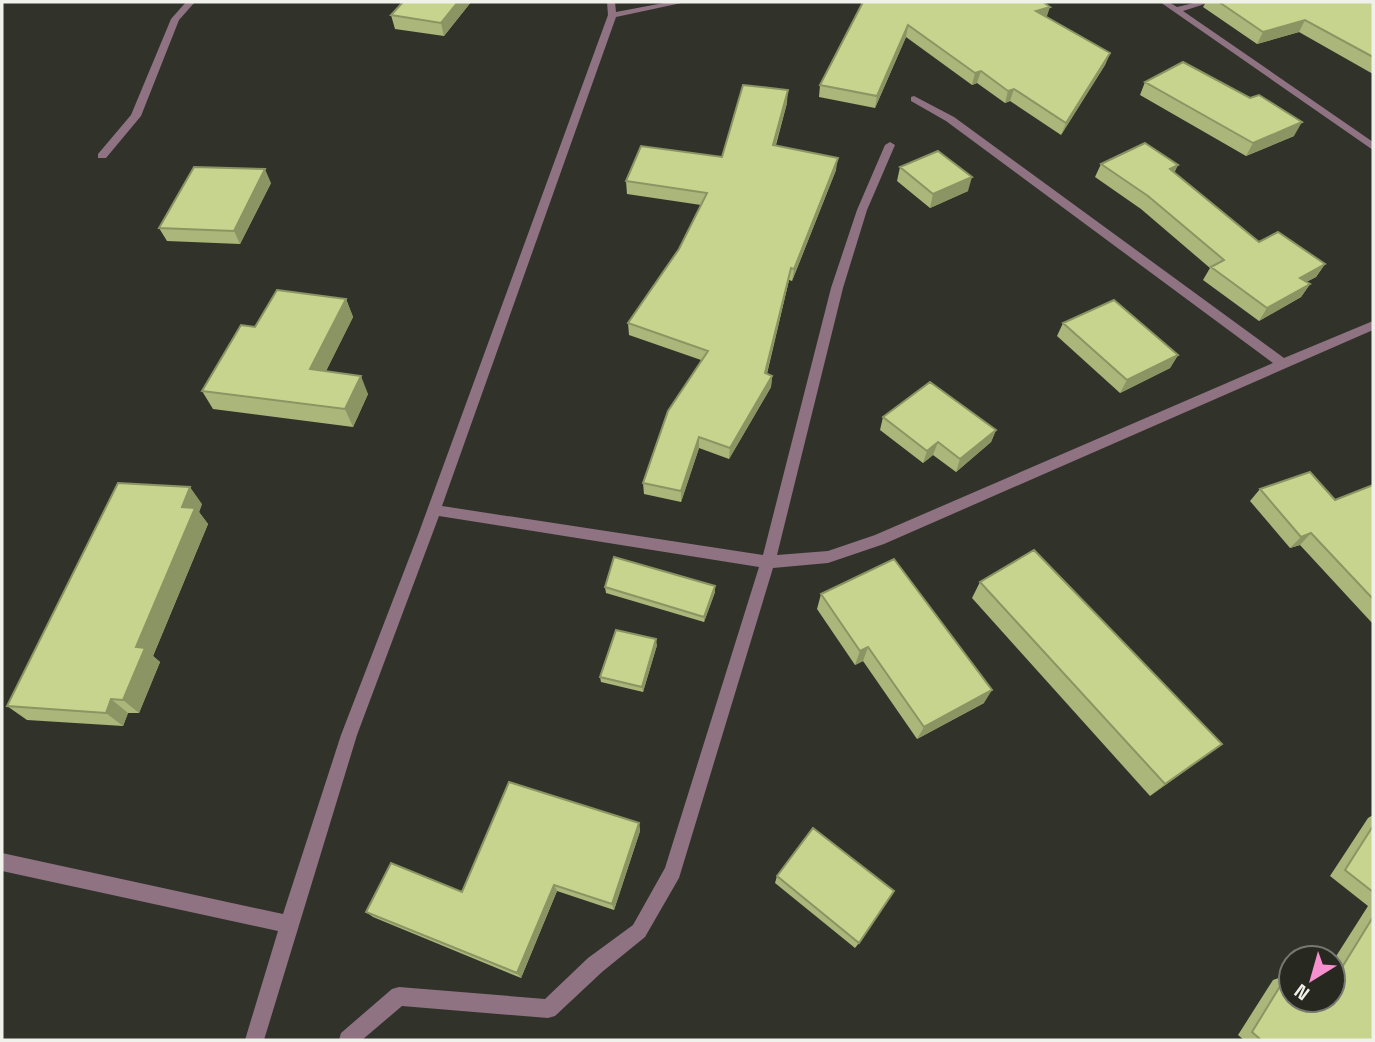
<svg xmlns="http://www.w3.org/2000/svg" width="1375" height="1042" font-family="'Space Grotesk',sans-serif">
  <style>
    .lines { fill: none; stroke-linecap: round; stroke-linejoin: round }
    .minor { fill: #8f7383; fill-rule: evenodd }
    .wall { fill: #aab67a }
    .shaded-wall { fill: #8b9463 }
    .building { fill: #c6d48e; stroke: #8b9463; stroke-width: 2 }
  </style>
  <rect width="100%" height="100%" fill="#31332a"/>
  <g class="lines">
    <path class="minor" d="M186,2H195L179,20L141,116L106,158H98V154L131,115L171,19Z
      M607,2H615L616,12L669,2H686L616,17L442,506L763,555L831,288L857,210L885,145L890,142L895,145L867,210L843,288L777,555L828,551L875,535L1273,363L946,121L911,101V97L914,96L954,117L1284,358L1373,321V330L884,544L828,563L773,568L679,878L645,937L602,972L555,1016L548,1018L402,1006L362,1040H339L341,1033L392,989L399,987L545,999L588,958L633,925L665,868L759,567L439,516L357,735L264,1040H245L278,931L2,871V853L283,914L341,735L418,535L608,15Z
      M1160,2H1169L1177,7L1198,2H1211L1183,11L1373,142V150Z"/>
  </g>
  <path class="wall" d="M403,2H471L444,36L395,29L391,15Z
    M863,2L1047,17L1110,53L1105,65L1061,135L1010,101L1005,103L977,83L972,85L906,37L875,108L819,97L820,85Z
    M1206,2H1373V74L1299,32L1257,44L1203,7Z
    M1145,82L1294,136L1246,156L1140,95Z
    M787,103L776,145L836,170L792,281L789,280L767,374L772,376L771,387L729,459L699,448L681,502L644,494L643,483L701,360L629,335L628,323L679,249L701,205L627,194L626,181L722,157Z
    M1101,164L1174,173L1259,242L1325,264L1316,277L1306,282L1310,284L1301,297L1259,321L1203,280L1210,268L1141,209L1095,177Z
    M900,167L968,191L930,208L897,181Z
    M271,183L240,244L167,241L159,228Z
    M346,299L353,317L326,371L368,394L353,427L213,409L202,391L255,327Z
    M1063,323L1178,355L1170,368L1120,393L1057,336Z
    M883,417L996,430L991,442L956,472L933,455L923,463L880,430Z
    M1373,485V624L1300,545L1290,548L1250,501L1260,489L1335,500Z
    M202,504L199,512L208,524L153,656L160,662L139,713H128L123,726L27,720L7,706Z
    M980,582L1222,744L1150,796L972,598Z
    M605,587L715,592L704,622L606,593Z
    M821,594L984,703L917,739L863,661L855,665L817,609Z
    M657,645L643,692L601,682L600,677Z
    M1373,815V1040H1244L1238,1035L1273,980L1287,975L1291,1000H1333V961L1368,906L1330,876L1368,818Z
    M639,823L640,831L614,910L557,891L521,978L373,917L366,912L462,892Z
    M777,876L859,943L855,948L775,883Z"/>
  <path class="shaded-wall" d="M458,2H471L444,36L441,23Z
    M1050,7L1046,19L1036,11Z
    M1305,20L1299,32L1257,44L1263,32Z
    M908,25L906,37L875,108L877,96Z
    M1110,53L1105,65L1061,135L1066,123Z
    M981,71L977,83L972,85L975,73Z
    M1014,89L1010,101L1005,103L1008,91Z
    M788,90L787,103L772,157L773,145Z
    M1302,122L1294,136L1246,156L1253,143Z
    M838,158L836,170L792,281L794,269Z
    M1178,165L1172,178L1170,169Z
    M265,169L271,183L240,244L234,231Z
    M972,177L968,191L930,208L933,194Z
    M1325,264L1316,277L1291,290L1300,278Z
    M791,268L789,280L764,385L765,373Z
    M1310,284L1301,297L1259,321L1267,308Z
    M346,299L353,317L318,387L310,369Z
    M1178,355L1170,368L1120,393L1127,380Z
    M361,376L368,394L353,427L345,409Z
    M772,376L771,387L729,459L730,448Z
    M996,430L991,442L956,472L960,459Z
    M699,437V448L681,502V491Z
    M938,442L933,455L923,463L927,451Z
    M190,487L202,504L199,512L208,524L153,656L160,662L139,713L123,700L136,647L182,507Z
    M1311,533L1300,545L1290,548L1301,537Z
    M715,586V592L704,622V617Z
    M656,639L657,645L643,692L642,687Z
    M868,647L863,661L855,665L860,651Z
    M992,690L984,703L917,739L924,727Z
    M111,699L128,713L123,726L106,713Z
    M1222,744L1206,756L1150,796L1165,784Z
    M639,823L640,831L614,910L612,904Z
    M554,885L557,891L521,978L517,973Z"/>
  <path class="building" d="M403,2H458L441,23L391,15Z
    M863,2H1043L1050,7L1036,11L1110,53L1066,123L1014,89L1008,91L981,71L975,73L908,25L877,96L820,85Z
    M1219,2H1373V57L1305,20L1263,32Z
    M1183,62L1250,98L1259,95L1302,122L1253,143L1145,82Z
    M743,85L788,90L773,145L838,158L794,269L791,268L765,373L772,376L730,448L699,437L681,491L643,483L668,411L708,351L628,323L679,249L707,193L626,181L641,146L722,157Z
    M1145,143L1178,165L1170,169L1259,242L1278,232L1325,264L1300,278L1310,284L1267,308L1211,267L1224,260L1148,196L1101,164Z
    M938,151L972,177L933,194L900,167Z
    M194,167L265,169L234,231L159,228Z
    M277,290L346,299L310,369L361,376L345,409L202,391L241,325L255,327Z
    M1114,300L1178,355L1127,380L1063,323Z
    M930,382L996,430L960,459L938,442L927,451L883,417Z
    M1310,472L1335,500L1373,485V599L1311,533L1301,537L1260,489Z
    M118,483L190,487L182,507L195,508L136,647L145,648L123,700L111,699L106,713L7,706Z
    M1034,550L1222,744L1165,784L980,582Z
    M614,557L715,586L704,617L605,587Z
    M894,559L992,690L924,727L868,647L860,651L821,594Z
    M616,630L656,639L642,687L600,677Z
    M509,782L639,823L612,904L554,885L517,973L366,912L391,863L462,892Z
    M1373,826V892L1345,870Z
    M813,828L894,891L859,943L777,876Z
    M1373,917V1040H1261L1252,1032L1287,975L1291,978V1000H1317L1320,1002L1322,1000H1333V982Z"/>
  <rect width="1375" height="1042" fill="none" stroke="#f0f1eb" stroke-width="7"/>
  <g transform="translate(1312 979) rotate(217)"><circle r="33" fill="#272920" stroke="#777971" stroke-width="2"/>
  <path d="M0-5L12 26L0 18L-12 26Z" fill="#f790ce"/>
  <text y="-10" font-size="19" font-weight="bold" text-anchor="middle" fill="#f0f1eb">N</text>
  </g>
</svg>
